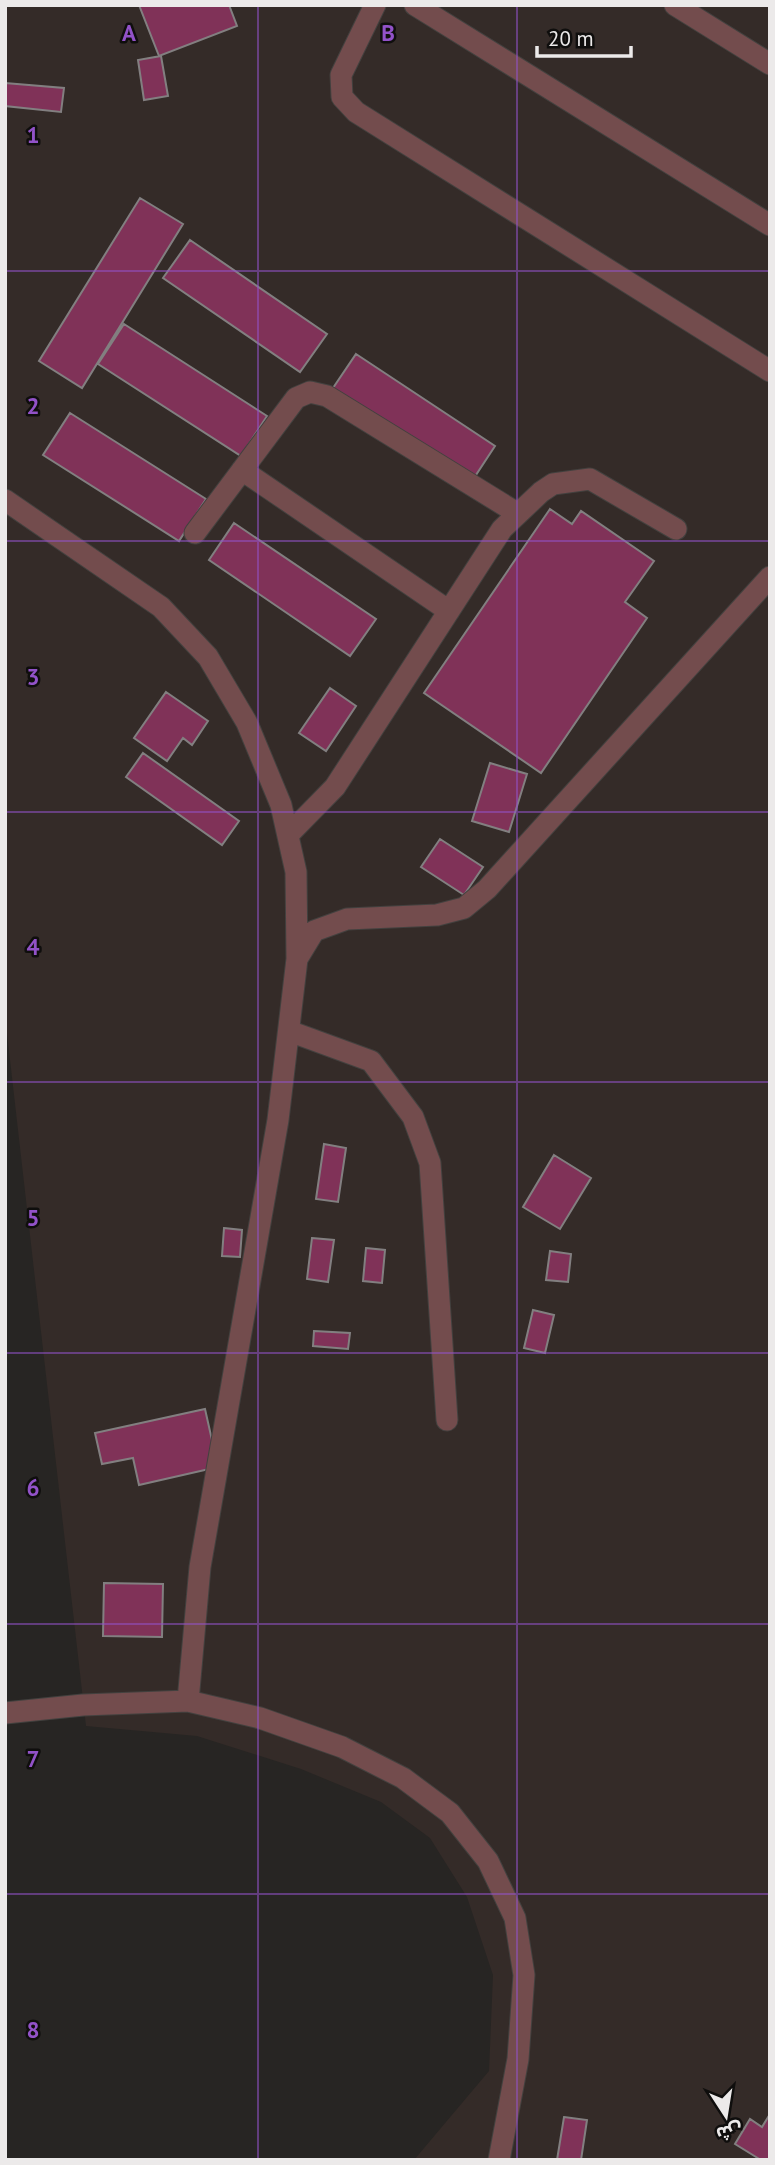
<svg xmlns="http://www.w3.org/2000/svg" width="775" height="2165" font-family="'PT Sans','Noto Sans Arabic',sans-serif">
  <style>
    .built { fill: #342b28 }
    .building { fill: #803258; stroke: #827f80; stroke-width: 2 }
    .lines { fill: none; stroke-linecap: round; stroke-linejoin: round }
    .minor-casing { stroke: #43413f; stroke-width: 23 }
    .minor { stroke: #734c4d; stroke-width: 21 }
    .grid { fill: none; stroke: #9252c8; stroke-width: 2; stroke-opacity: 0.55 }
    .grid-label { font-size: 23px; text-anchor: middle; font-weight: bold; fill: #9252c8; stroke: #0f0e0d; stroke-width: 5; stroke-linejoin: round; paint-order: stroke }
  </style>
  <rect width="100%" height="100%" fill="#272523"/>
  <path class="built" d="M5,5H770V2160H414L489,2071L493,1975L467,1897L430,1838L381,1802L301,1769L197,1736L86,1726L5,1016Z"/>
  <path class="building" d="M139,5H229L237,26L159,56Z
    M161,56L168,96L144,100L138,60Z
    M5,83L64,88L61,112L5,106Z
    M140,198L183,224L82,388L39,361Z
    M190,240L327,334L300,372L163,278Z
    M124,324L267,416L241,456L98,364Z
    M356,354L495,446L470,484L331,391Z
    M70,413L206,499L179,541L43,455Z
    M550,509L572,524L581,511L654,561L625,602L647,618L541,773L424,693Z
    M234,523L376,619L350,656L209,560Z
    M330,688L356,706L326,751L299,733Z
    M166,692L208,721L192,745L183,738L167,761L134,738Z
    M143,753L239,821L222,845L126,777Z
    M490,763L527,774L509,832L472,821Z
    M440,839L483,867L464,895L421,867Z
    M324,1144L346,1148L338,1202L316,1199Z
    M554,1155L591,1178L560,1229L523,1207Z
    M224,1228L242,1230L240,1257L222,1256Z
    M312,1238L334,1240L328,1282L307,1279Z
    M366,1248L385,1250L382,1283L363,1281Z
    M550,1251L571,1254L568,1282L546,1280Z
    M533,1310L554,1315L545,1353L524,1348Z
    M314,1331L350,1333L348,1349L313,1346Z
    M205,1409L218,1467L139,1485L133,1458L102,1464L95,1433Z
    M104,1583L163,1584L162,1637L103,1636Z
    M770,2114V2160H761L735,2144L750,2119L762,2127Z
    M564,2117L587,2120L581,2160H557Z"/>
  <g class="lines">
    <defs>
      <path id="minor" d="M375,5L341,75L342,97L356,112L770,371
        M415,5L770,225
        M675,5L770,64
        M242,470L449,611
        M5,500L161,607L208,657L247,723L281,805L296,872L297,959
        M195,533L296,398L310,392L327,396L517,513
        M288,835L335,787L502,529L541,492L553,484L590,479L676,529
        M289,1031L371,1061L413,1117L430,1163L447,1420
        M188,1701L200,1567L278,1120L297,959L314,931L347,919L437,915L464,908L487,889L770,577
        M5,1713L83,1705L188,1701L260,1718L342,1747L403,1778L450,1813L488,1861L515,1918L524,1975L518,2059L499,2160"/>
    </defs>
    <use href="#minor" class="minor-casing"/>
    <use href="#minor" class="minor"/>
  </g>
  <path class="grid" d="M258,5V2160M517,5V2160M5,271H770M5,541H770M5,812H770M5,1082H770M5,1353H770M5,1624H770M5,1894H770"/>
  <g class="grid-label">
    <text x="129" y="41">A</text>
    <text x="388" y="41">B</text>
    <text x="33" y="143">1</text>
    <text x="33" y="414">2</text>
    <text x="33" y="685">3</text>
    <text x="33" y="955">4</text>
    <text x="33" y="1226">5</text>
    <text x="33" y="1496">6</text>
    <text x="33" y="1767">7</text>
    <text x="33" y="2038">8</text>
  </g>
  <rect width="775" height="2165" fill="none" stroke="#eceaea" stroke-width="14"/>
  <g transform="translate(726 2116) rotate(168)" stroke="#0f0e0d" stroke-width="5" paint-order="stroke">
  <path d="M0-5L12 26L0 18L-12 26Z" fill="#eceaea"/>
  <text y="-10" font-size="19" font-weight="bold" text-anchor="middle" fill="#eceaea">ش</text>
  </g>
  <path d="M537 46v10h94v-10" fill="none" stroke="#eceaea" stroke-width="3.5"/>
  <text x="548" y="46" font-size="21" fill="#eceaea" stroke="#0f0e0d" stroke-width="5" paint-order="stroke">20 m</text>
</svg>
